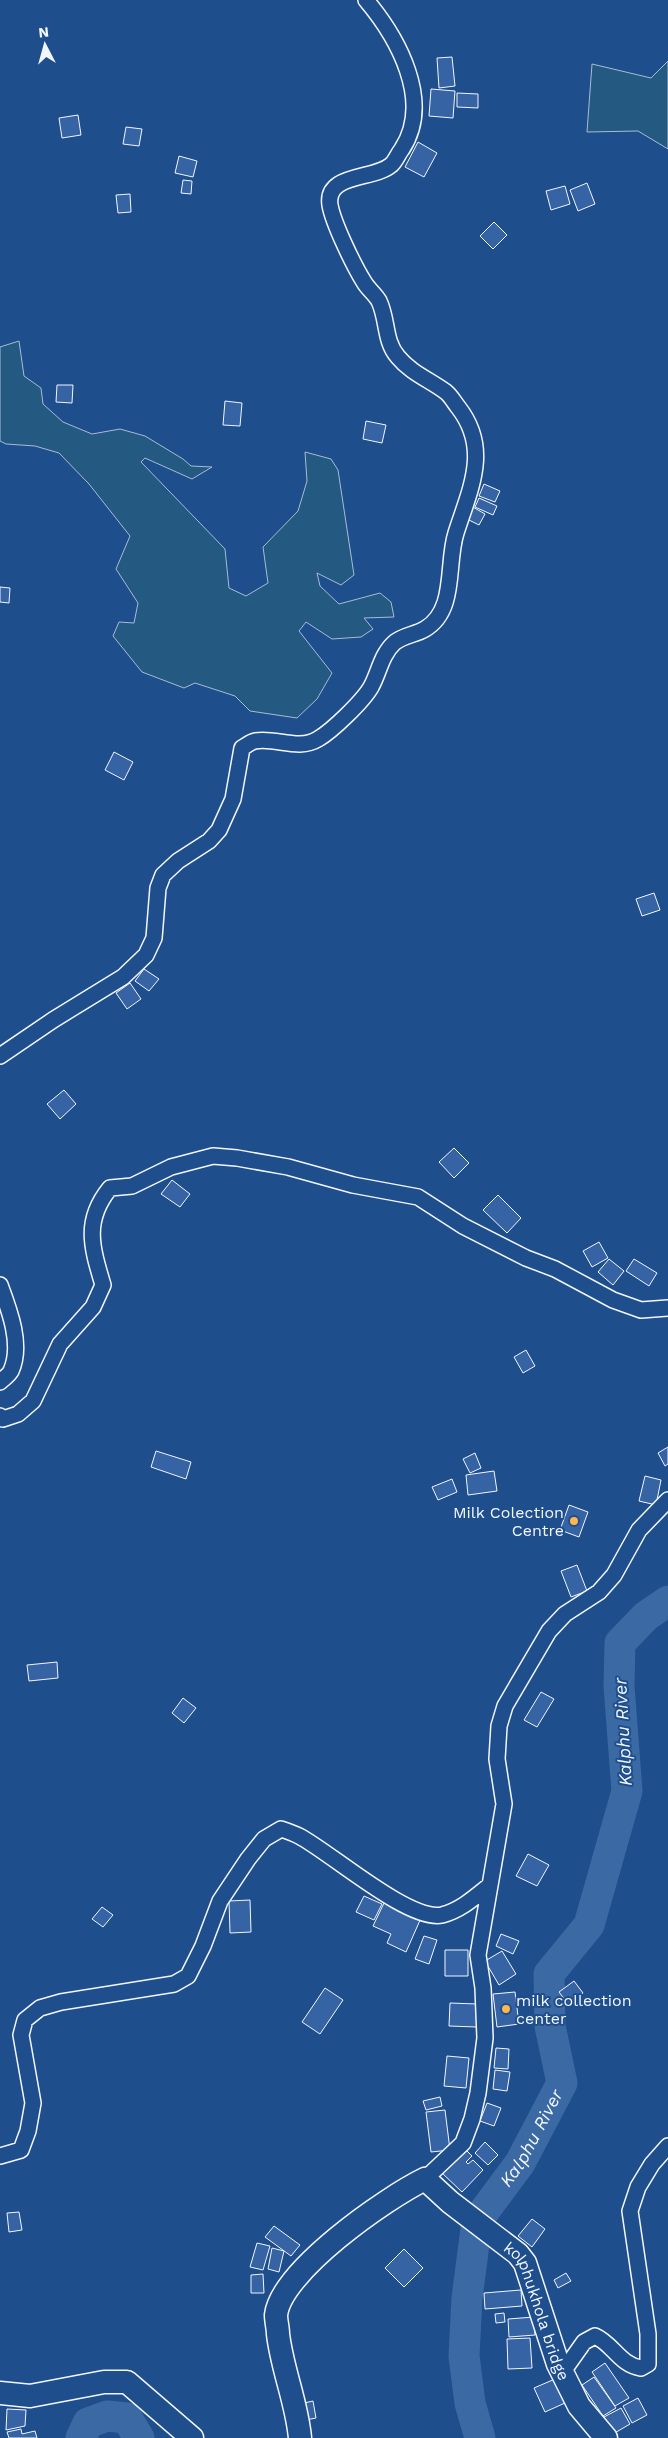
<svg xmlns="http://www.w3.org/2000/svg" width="668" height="2438" font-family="'Work Sans',sans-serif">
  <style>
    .green { fill: #245a82; stroke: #a8bbd7 }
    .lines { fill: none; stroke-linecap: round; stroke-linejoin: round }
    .river { stroke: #3b69a3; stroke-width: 31 }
    .building { fill: #3563a3; stroke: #f2f6ff }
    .street-casing { stroke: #f2f6ff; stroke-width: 18 }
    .secondary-casing { stroke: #f2f6ff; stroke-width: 25 }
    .street { stroke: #1f4e8c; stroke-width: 15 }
    .secondary { stroke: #1f4e8c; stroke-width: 22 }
    .poi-dot { fill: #ffb74d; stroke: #1f4e8c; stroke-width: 2 }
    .labels { text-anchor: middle; stroke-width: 4; stroke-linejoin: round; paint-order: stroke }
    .poi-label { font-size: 16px; fill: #f2f6ff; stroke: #1f4e8c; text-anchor: end }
    .street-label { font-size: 16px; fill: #f2f6ff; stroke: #1f4e8c }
    .water-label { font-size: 18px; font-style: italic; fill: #f2f6ff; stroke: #1f4e8c }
  </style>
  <rect width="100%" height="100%" fill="#1f4e8c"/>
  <path class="green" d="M668,61V149L638,131L587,132L592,64L651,78Z
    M19,341L24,376L41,388L43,404L63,422L92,434L120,429L145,436L183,459L191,466L212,467L192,479L145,458L141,462L225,549L229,588L246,596L268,583L263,547L298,511L307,481L305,452L331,459L338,470L354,575L341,585L317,573L320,586L339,604L380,593L391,602L394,617L364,618L373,629L361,637L332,639L306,622L299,631L332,673L317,699L297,718L250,711L235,696L195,683L184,688L142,672L113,636L119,622L134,623L138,603L116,569L130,536L89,484L59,453L35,446L6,444L0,441V347Z"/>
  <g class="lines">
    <g class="river">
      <path d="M81,2438L88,2423L107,2416L127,2418L139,2438"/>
      <path id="s1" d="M480,2438L470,2403L464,2356L467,2298L477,2221L520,2163L562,2083L550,2026L549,1974L589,1925L627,1791L619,1686L620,1643L646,1616L668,1601"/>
    </g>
  </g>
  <path class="building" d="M452,57L455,86L439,88L437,58Z
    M431,89L455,91L453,118L429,116Z
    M457,93L478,94V108L457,107Z
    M78,115L81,135L62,138L59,118Z
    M126,127L142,129L139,146L123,144Z
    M418,142L437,153L424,177L405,167Z
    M179,156L197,161L193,177L175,173Z
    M183,180L192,181L191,194L181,193Z
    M587,183L595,204L578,211L570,190Z
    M565,186L570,204L551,210L546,191Z
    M130,194L131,212L118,213L116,195Z
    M494,222L507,235L493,249L480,236Z
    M57,385H73L72,403L56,402Z
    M225,401L242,403L240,426L223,425Z
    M366,421L386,425L382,443L363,439Z
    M484,484L500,491L495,502L479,496Z
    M479,498L497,506L493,515L475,507Z
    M473,507L485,514L479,525L467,519Z
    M0,587L10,588L9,603L0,602Z
    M114,752L133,762L124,780L105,770Z
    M654,893L660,910L642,916L636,899Z
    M144,969L159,979L149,991L135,981Z
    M130,983L141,999L127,1009L116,993Z
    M64,1090L76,1104L60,1119L47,1104Z
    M454,1148L469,1163L454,1178L439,1162Z
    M172,1180L190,1194L180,1207L161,1194Z
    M498,1195L521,1218L507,1233L483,1210Z
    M599,1242L608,1258L592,1267L583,1251Z
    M609,1259L624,1271L613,1285L598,1272Z
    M634,1259L657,1273L649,1286L626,1271Z
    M526,1350L535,1366L523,1373L514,1357Z
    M668,1447V1464L665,1466L658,1453Z
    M156,1451L191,1462L186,1479L151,1467Z
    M475,1453L481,1468L470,1473L463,1459Z
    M494,1471L497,1491L468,1495L466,1475Z
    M645,1476L661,1480L656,1505L639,1501Z
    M452,1479L457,1492L438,1500L432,1487Z
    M569,1505L588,1512L579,1537L560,1530Z
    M577,1565L587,1591L571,1597L561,1571Z
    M57,1662L58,1678L29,1681L27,1665Z
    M541,1692L554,1699L537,1727L524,1720Z
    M183,1698L196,1708L184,1723L172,1713Z
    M528,1854L549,1865L537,1886L516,1876Z
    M364,1896L382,1904L374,1920L356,1912Z
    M250,1900L251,1932L230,1933L229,1901Z
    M385,1901L421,1918L406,1952L387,1943L391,1934L373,1926Z
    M102,1907L113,1915L103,1927L92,1919Z
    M501,1934L519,1941L513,1954L496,1946Z
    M424,1936L437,1940L429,1964L415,1959Z
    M445,1950H468V1976H445Z
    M502,1951L516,1974L499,1985L485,1961Z
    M574,1981L583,1993L568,2004L559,1992Z
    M325,1988L343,2000L320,2034L302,2022Z
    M515,1992L519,2024L497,2027L493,1994Z
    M450,2003L477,2004V2027L449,2026Z
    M496,2048L509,2049L508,2069L494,2068Z
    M447,2056L469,2058L466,2088L444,2086Z
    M495,2070L510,2072L507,2091L493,2089Z
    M440,2097L442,2106L426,2110L423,2101Z
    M487,2103L501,2108L494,2126L480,2121Z
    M445,2110L450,2150L431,2152L426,2112Z
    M485,2142L498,2155L488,2165L475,2153Z
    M466,2150L472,2156L466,2162L468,2164L473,2160L483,2170L462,2192L442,2173Z
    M19,2212L22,2230L9,2232L7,2213Z
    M532,2219L545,2229L532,2247L518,2236Z
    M274,2226L300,2245L291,2256L265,2237Z
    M257,2243L270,2246L263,2270L250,2267Z
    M272,2248L284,2251L279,2272L268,2269Z
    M404,2249L423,2268L404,2287L385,2268Z
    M566,2273L571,2281L558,2288L554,2280Z
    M263,2274L264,2293H251V2275Z
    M521,2290L522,2306L485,2309L484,2293Z
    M504,2313L505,2322L496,2323L495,2314Z
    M534,2317L535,2335L509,2337L508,2319Z
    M530,2338L532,2368L508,2369L507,2339Z
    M605,2363L629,2398L615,2406L592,2372Z
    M594,2377L616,2408L603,2416L582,2385Z
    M555,2379L565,2403L545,2412L534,2388Z
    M638,2398L647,2415L632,2423L623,2406Z
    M313,2401L316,2418L306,2420L304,2403Z
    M621,2408L630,2424L613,2434L604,2417Z
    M7,2409L26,2410L25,2426L6,2430Z
    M21,2429L22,2434L35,2431L37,2438H9L7,2432Z"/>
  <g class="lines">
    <defs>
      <path id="street" d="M0,1056L53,1020L123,977L146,955L154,938L158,888L163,875L178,861L209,841L219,830L233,799L242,748C246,746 250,742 255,741C275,737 299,751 318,739C332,731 363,701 371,687C379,673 381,655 394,643C403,635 415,635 425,629C457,610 446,564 456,533C470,489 491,449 458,407C454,402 451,396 446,392C430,380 411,373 398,357C384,341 388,320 379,301C375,294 368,289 364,282C354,266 333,223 330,205C325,173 374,180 391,165C395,162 398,154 402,149C433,101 398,38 366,0
        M0,1285C9,1309 23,1345 11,1371C9,1375 3,1379 0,1382
        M0,1416L3,1419L18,1414L33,1401L60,1344L93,1307L103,1285C92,1248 83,1221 110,1188L132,1186L171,1167L213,1156L237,1158L288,1167L353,1185L418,1197L463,1226L526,1258L555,1269L613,1300L641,1310L668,1308
        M0,2156L21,2150L28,2131L33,2103L21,2035L25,2020L40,2008L61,2002L174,1984L188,1976L203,1946L220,1901L248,1859L264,1839L281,1829C287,1831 293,1833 299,1836C330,1852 409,1922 442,1915C461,1910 475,1897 490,1885
        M425,2179L463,2143L472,2119L478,2093L485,2038L483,1988L478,1955L504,1804L497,1759L499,1726L505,1706L549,1631L565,1614L599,1592L614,1575L639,1530L668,1500
        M562,2373L584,2342L595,2336C613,2344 620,2365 641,2368L648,2364V2334L630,2211L638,2187L652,2164L668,2146"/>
      <g id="secondary">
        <path d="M0,2393L30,2396L104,2382H127L192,2438"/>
        <path id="s2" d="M300,2438C297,2403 282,2369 278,2334C278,2328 276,2321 276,2315C281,2271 386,2198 425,2179L450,2202L518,2254L525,2263L558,2364L579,2406L606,2438"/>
      </g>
    </defs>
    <use href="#street" class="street-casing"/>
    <use href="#secondary" class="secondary-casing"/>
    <use href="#street" class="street"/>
    <use href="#secondary" class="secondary"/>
  </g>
  <g class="poi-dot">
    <circle cx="574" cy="1521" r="5"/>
    <circle cx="506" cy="2009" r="5"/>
  </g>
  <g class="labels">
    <g class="poi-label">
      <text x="564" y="1518">Milk Colection<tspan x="564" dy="18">Centre</tspan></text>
      <text x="516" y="2006" text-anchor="start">milk collection<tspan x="516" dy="18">center</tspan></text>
    </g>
    <g class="street-label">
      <text dy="6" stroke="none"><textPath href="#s2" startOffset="511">kolphukhola bridge</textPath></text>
    </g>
    <g class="water-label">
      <text transform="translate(623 1732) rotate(-93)" y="6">Kalphu River</text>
      <text dy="6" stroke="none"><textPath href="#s1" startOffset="319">Kalphu River</textPath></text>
    </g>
  </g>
  <g transform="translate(45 45) rotate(354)" stroke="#1f4e8c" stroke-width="4" paint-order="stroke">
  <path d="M0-4L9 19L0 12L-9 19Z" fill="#f2f6ff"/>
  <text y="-8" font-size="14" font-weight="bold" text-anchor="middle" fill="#f2f6ff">N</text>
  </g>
</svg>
